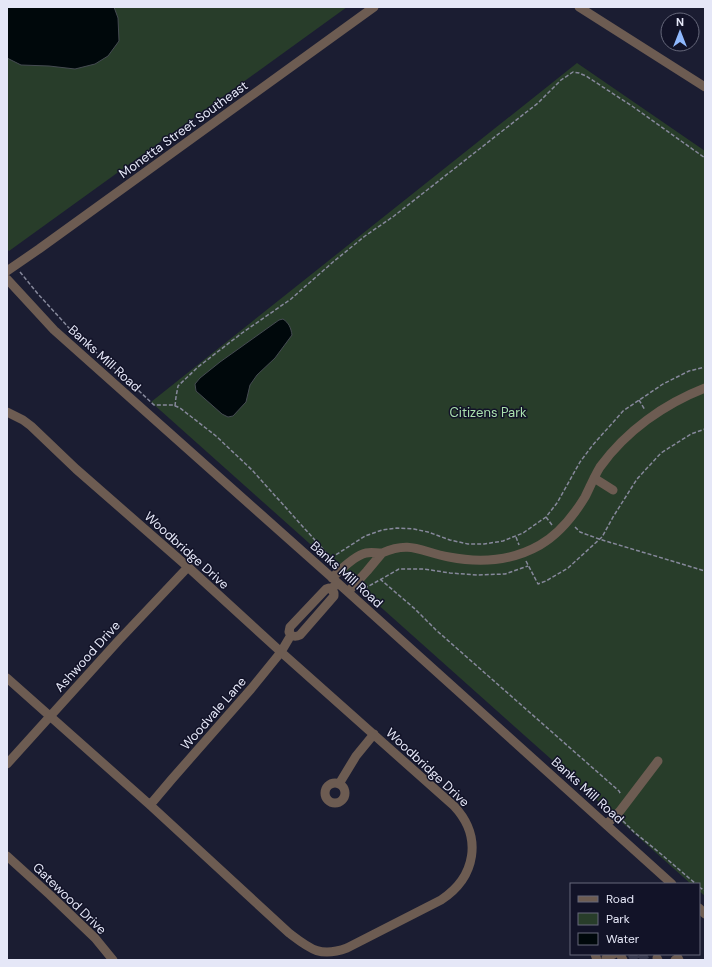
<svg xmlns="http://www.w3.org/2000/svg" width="712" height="967" font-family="'DM Sans',sans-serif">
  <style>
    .green { fill: #283d2a }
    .water { fill: #00080b; stroke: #454b52 }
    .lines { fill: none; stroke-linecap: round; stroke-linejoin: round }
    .minor-tunnel { stroke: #393b50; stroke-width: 9; stroke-dasharray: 9 4.5; stroke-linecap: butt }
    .path { stroke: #86889b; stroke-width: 1.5; stroke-dasharray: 4 2; stroke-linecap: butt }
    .minor { stroke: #6d5c52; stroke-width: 9 }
    .labels { text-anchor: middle; stroke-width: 3; stroke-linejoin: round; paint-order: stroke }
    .street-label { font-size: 13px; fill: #e5e7f7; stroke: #121328 }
    .park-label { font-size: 13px; fill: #aae1ae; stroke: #121328 }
  </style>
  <rect width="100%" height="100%" fill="#1b1d32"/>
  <path class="green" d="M7,7H347L9,251L7,249Z
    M577,63L705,151V896L699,891V884H691L151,402Z"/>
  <path class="water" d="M7,7H114L118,18L119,41L108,56L95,64L75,69L49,66L21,65L7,58Z
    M283,319C289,323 291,328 292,335L275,358L257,375L250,385L246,402L233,416L228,417L222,414L196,391L195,384L200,378L220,362L279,320Z"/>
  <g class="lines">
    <path class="minor-tunnel" d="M632,954L635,960
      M642,954L645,960"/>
    <path class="path" d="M20,272L38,294L70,329L123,376L154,405H173L180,408L216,436L252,470L331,558L335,563
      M639,400L645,410
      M175,406L176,397L178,386L198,367L242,333L291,299L333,262L365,236L394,216L538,103L561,80L573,72L579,73L586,76L632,106L705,158
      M546,517L552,525
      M575,527L580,532L599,539L705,571
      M516,537L519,545
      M331,558L365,536L382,530L397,528L414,529L428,532L450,540L468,544H484L503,541L523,533L546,517L557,503L580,462L592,446L623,411L663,384L689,371L705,367
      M526,561L538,584L546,581L568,568L602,537L613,517L637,479L661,453L691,434L705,429
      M380,579L415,609L436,630L619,791L621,795
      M364,588L369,586L399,569H424L450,573L477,575L505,574L528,566
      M623,821L634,832L661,854L696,884
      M699,887L705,891"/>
    <path class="minor" d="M579,7L705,87
      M7,271L39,249L374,7
      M7,279L54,330L329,575L672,884
      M7,412L23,420L31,426L76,469L188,567L281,652L454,806C483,837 476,877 441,900L347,948C320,958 310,949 289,933L150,805L7,678
      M594,478L613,490
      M382,553C411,540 421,552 449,557C480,563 512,561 540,545C559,534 574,515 585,497C590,487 594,477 600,467C626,431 664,404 705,388
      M332,578C340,570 355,555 366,553C371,552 376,553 382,553L367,571L348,592
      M291,635C294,637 296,637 300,635L334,596V593L331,589
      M7,764L119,640L188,567
      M325 793a10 10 0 1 1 20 0a10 10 0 1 1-20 0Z
      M339,784L356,756L374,734
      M150,805L172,779L251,689L281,652L291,635L289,632L290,627L326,589L329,588L331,589L338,583
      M607,824L620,811L658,761
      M7,856L50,895L95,938L113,960
      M699,908L705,914
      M595,954L597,960
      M620,954L623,960
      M606,958L614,954
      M657,958L658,960
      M675,960L678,958L679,960"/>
  </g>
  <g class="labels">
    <g class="street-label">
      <text transform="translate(183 129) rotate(-36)" y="5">Monetta Street Southeast</text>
      <text transform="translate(105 358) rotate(42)" y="5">Banks Mill Road</text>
      <text transform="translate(187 550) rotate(42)" y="5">Woodbridge Drive</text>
      <text transform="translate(347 574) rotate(42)" y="5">Banks Mill Road</text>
      <text transform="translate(87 656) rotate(-48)" y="5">Ashwood Drive</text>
      <text transform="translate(213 713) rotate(-49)" y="5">Woodvale Lane</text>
      <text transform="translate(428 767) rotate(43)" y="5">Woodbridge Drive</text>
      <text transform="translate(588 790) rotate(42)" y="5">Banks Mill Road</text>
      <text transform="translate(70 898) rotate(44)" y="5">Gatewood Drive</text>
    </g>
    <g class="park-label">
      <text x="488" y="417">Citizens Park</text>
    </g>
  </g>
  <rect width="712" height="967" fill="none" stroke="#e5e7f7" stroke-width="16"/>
  <rect x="570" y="883" width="130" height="72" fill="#121328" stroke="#66687b"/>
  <rect x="578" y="896" width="20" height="6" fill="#6d5c52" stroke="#66687b"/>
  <text x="606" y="903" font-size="12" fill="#e5e7f7">Road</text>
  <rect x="578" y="913" width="20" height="12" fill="#283d2a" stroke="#66687b"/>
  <text x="606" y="923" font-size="12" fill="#e5e7f7">Park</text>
  <rect x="578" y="933" width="20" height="12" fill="#00080b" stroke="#66687b"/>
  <text x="606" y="943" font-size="12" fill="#e5e7f7">Water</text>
  <g transform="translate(680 32)"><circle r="19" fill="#121328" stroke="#66687b"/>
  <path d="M0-3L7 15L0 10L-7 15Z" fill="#8fb8fd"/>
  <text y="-6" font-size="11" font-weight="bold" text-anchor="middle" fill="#e5e7f7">N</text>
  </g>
</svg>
